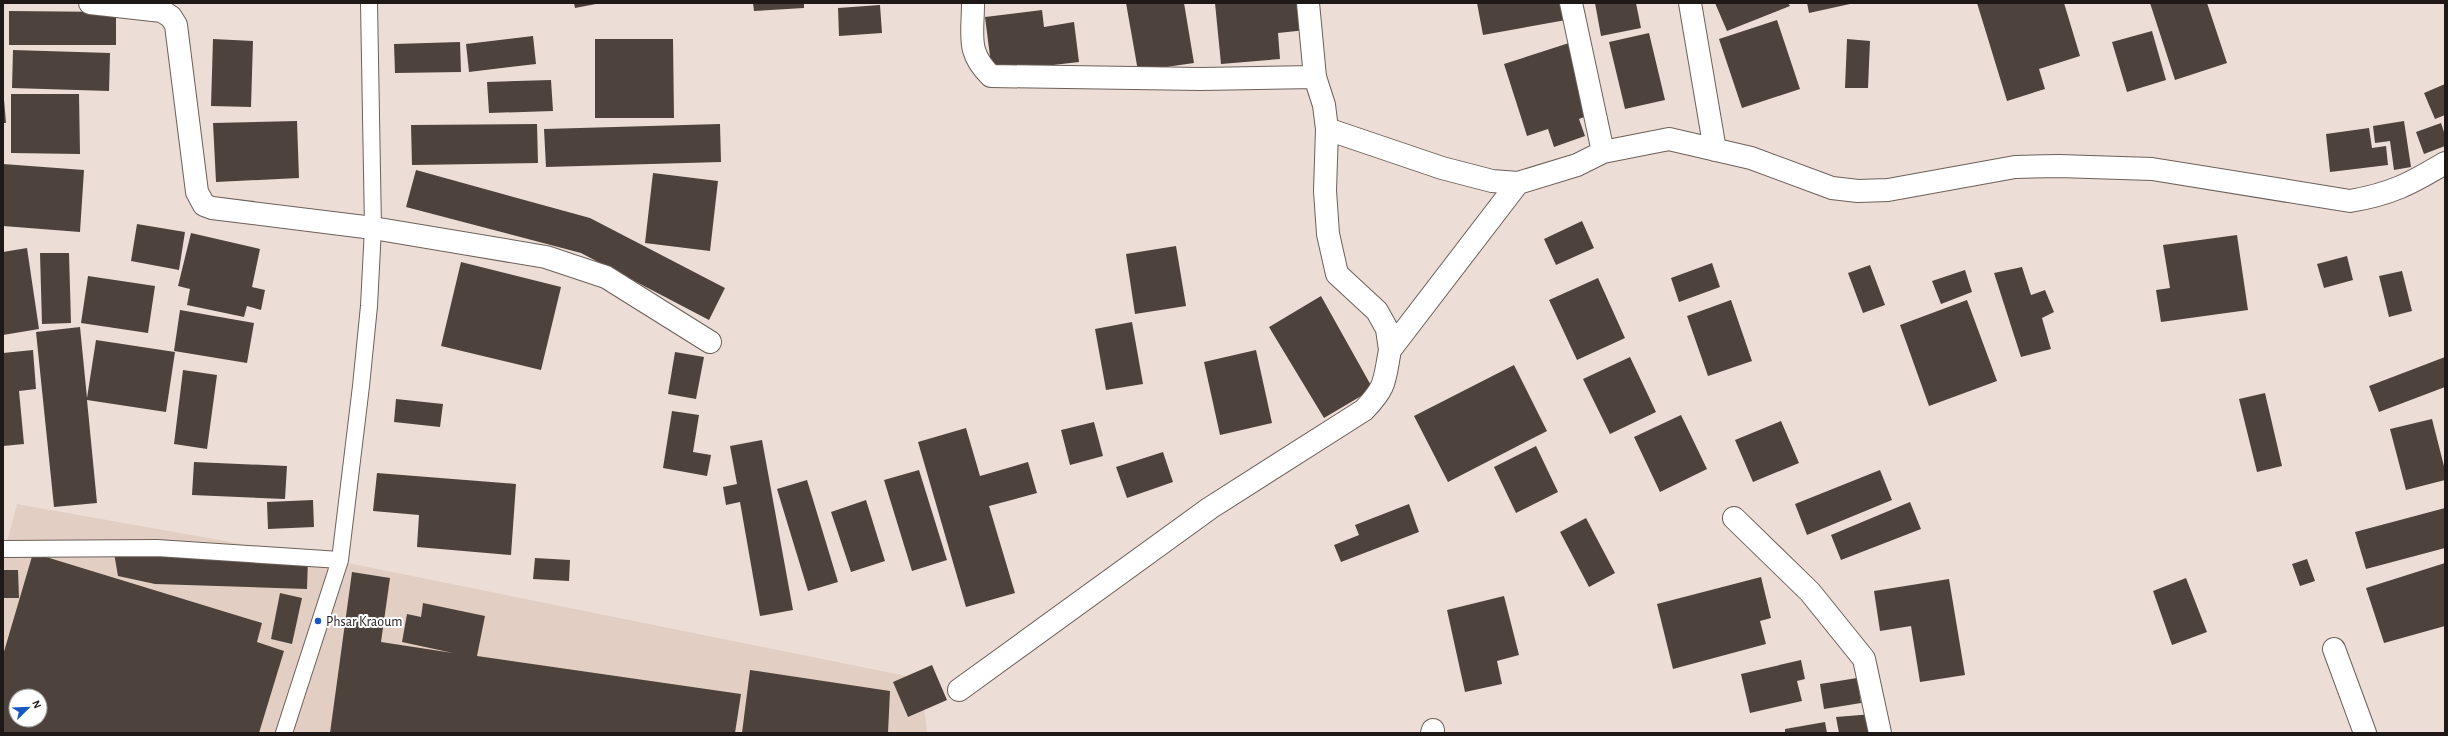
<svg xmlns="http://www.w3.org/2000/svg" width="2448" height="736" font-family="'Alegreya Sans',sans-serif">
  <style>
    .built { fill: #e3cec3; fill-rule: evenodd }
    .building { fill: #4e433c; fill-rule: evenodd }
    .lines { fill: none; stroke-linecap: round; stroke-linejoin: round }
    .lane-casing { stroke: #6c6059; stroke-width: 18 }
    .street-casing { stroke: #6c6059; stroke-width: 24 }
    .lane { stroke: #fff; stroke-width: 16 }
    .street { stroke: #fff; stroke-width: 22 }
    .poi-dot { fill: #1657c2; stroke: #fff; stroke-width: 1.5 }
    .labels { text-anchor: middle; stroke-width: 4; stroke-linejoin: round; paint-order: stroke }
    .poi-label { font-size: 14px; fill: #1e1916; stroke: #fff; text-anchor: start }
  </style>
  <rect width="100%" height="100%" fill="#ecded6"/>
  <path class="built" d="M17,504L343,562L921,679L927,733H3V557ZM16,696H40V720H16Z"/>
  <path class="building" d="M574,3H596V4L575,8Z
    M753,3H804V8L754,11Z
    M1126,3H1184L1194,63L1138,71Z
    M1215,3H1304L1306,30L1278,33L1280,59L1221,64Z
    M1477,3H1563L1566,20L1483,35Z
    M1595,3H1636L1641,28L1601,36Z
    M1715,3H1788L1790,6L1727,31Z
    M1807,3H1850V4L1809,13Z
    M1977,3H2064L2080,56L2039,69L2045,89L2007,101Z
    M2150,3H2207L2227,63L2175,80Z
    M880,5L882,33L839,36L838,8Z
    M1042,10L1044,27L1074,22L1079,62L992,72L985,17Z
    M9,11L116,12V45H9Z
    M1777,20L1800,89L1742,108L1719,39Z
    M2152,31L2166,80L2127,92L2112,42Z
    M1649,33L1665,100L1625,109L1609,42Z
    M533,36L536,64L469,72L466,44Z
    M213,39L253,41L251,107L211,106Z
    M595,39H673L674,118H595Z
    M1847,39L1870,41L1868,88H1845Z
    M460,42L461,72L395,73L394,44Z
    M1569,43L1592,114L1579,119L1585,136L1554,147L1548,129L1527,136L1504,64Z
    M13,50L110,53L109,91L12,88Z
    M551,80L553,111L489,113L487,82Z
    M2445,84V115L2435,119L2424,93Z
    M3,88L6,123H3Z
    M11,94H79L80,154L11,153Z
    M297,121L299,178L216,182L213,123Z
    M2404,121L2411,167L2394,170L2390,141L2375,143L2373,126Z
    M2441,123L2445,135V146L2424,154L2416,132Z
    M537,124L538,163L412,165L411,125Z
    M720,124L721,162L546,167L544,129Z
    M2369,128L2372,148L2386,146L2388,165L2330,172L2326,134Z
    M3,164L84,170L80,232L3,226Z
    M416,170L590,218L725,288L709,320L581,253L406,207Z
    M653,173L718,181L710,251L645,243Z
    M1582,221L1594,248L1556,265L1544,239Z
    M137,224L185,232L179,270L131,261Z
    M191,233L260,249L252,287L265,290L261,310L247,306L244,317L187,305L190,289L178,286Z
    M2237,235L2248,310L2161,322L2156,290L2170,288L2163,245Z
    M1176,246L1186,306L1135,314L1126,254Z
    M27,248L39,329L3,335V252Z
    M40,253H69L71,323L42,324Z
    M2347,256L2353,280L2324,288L2317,264Z
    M461,262L561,287L541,370L441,346Z
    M1712,263L1720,287L1679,302L1671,278Z
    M1870,265L1885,305L1863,313L1848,273Z
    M2022,267L2031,295L2045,290L2054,312L2042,318L2051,349L2021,357L1994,273Z
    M1965,270L1972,292L1941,304L1932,281Z
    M2402,271L2412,311L2389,317L2379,276Z
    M88,276L155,286L148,333L81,323Z
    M1598,278L1625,338L1577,360L1549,300Z
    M1321,296L1373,389L1324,418L1269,327Z
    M1731,300L1752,361L1708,376L1687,316Z
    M1967,300L1997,381L1929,406L1900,325Z
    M180,310L254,323L247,363L174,351Z
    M1132,322L1143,384L1106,390L1095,329Z
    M80,327L87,398L96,340L175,352L166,412L87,400L97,503L54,507L36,332Z
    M33,350L36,389L19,391L24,444L3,446V353Z
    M1256,350L1272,423L1220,435L1204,362Z
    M675,352L704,357L696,399L668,394Z
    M1630,357L1656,412L1610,434L1583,379Z
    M2445,357V387L2379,412L2369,386Z
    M1514,365L1547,431L1448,482L1414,416Z
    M183,370L217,375L207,449L174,444Z
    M2265,393L2282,466L2257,472L2239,399Z
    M396,399L443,404L440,427L394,422Z
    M672,411L699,415L693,452L711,455L707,476L663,468Z
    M1681,415L1707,469L1660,492L1634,437Z
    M2432,419L2445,470V480L2406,490L2390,429Z
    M1781,421L1799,463L1753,482L1735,440Z
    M1094,422L1103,456L1070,465L1061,430Z
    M966,428L980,476L1028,462L1037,493L989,506L1015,593L966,607L918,442Z
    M762,440L793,610L760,616L740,502L726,505L723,487L737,484L730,446Z
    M1536,446L1558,492L1516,513L1494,467Z
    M1163,452L1173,482L1127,498L1116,467Z
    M194,462L287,466L285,499L192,495Z
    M919,470L947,560L912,571L884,480Z
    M1880,470L1892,500L1807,535L1795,504Z
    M377,473L516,484L511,555L417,547L419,515L373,511Z
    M807,480L838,582L808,591L777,489Z
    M313,500L314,527L268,529L267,502Z
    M866,500L885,561L851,572L831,512Z
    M1910,502L1921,529L1841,560L1831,535Z
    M1409,504L1419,532L1341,562L1334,545L1359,535L1355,525Z
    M2445,508V548L2366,569L2355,532Z
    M1586,518L1615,573L1589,587L1560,532Z
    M33,553L262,623L257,642L284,651L259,733H3V655ZM16,696H40V720H16Z
    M114,553L308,558L307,589L155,584L118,576Z
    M535,558L570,560L569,581L533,579Z
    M2307,559L2315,581L2300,586L2292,564Z
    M2445,563V626L2384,643L2366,588Z
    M3,570H18L19,598H3Z
    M352,572L390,578L381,642L453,653L402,642L407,614L421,617L423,603L485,616L477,656L741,694L735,733H330Z
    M1761,577L1771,618L1760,621L1766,644L1673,669L1657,604Z
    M2186,578L2207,632L2172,645L2153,591Z
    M1949,579L1965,675L1920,682L1911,626L1880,631L1874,591Z
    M280,593L302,598L292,644L271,639Z
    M1504,596L1519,655L1497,661L1502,684L1465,692L1447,610Z
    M1801,660L1805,679L1797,681L1802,701L1750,713L1741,674Z
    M932,665L947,700L908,717L893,682Z
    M750,670L890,691L888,733H742Z
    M1857,678L1861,703L1824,709L1820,684Z
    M1873,714L1877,733H1839L1836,717Z
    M1825,722L1827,733H1785V729Z"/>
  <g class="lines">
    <defs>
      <path id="lane" d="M3,549L157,548L340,560
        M284,733L340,560L361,386L369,306L373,228L369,3"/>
      <path id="street" d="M90,3L162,11L171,17L176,25L197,192L204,205L212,208L373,228L546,257L606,277L710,342
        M973,3C973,36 966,52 991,76L1201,79L1315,77
        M1308,3L1315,77L1324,105L1327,129L1325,191L1328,234L1337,274L1377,311L1387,329L1390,350L1518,183
        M1571,3L1603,152
        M1690,3L1715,150
        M1327,129L1442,168L1492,181L1518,183L1577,165L1603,152L1669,139L1751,158L1832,188L1858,191L1888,190L2015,167L2059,166L2152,169L2350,201C2391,194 2410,184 2445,163
        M1734,518L1810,592L1864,659L1880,733
        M2334,649L2365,733
        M959,690L1210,508L1364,410C1387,386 1384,381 1390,350
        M1432,733L1433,730"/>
    </defs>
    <use href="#lane" class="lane-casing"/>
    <use href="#street" class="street-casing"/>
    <use href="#lane" class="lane"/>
    <use href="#street" class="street"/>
  </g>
  <circle class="poi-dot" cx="318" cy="621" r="4"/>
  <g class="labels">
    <g class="poi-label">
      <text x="326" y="626">Phsar Kraoum</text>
    </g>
  </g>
  <rect width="2448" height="736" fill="none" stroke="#1e1916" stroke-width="8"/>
  <g transform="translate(28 708) rotate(67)"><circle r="19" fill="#ffffff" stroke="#a5a3a2"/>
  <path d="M0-3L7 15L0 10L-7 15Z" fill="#1657c2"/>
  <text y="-6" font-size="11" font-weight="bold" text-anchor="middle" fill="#1e1916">N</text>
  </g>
</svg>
